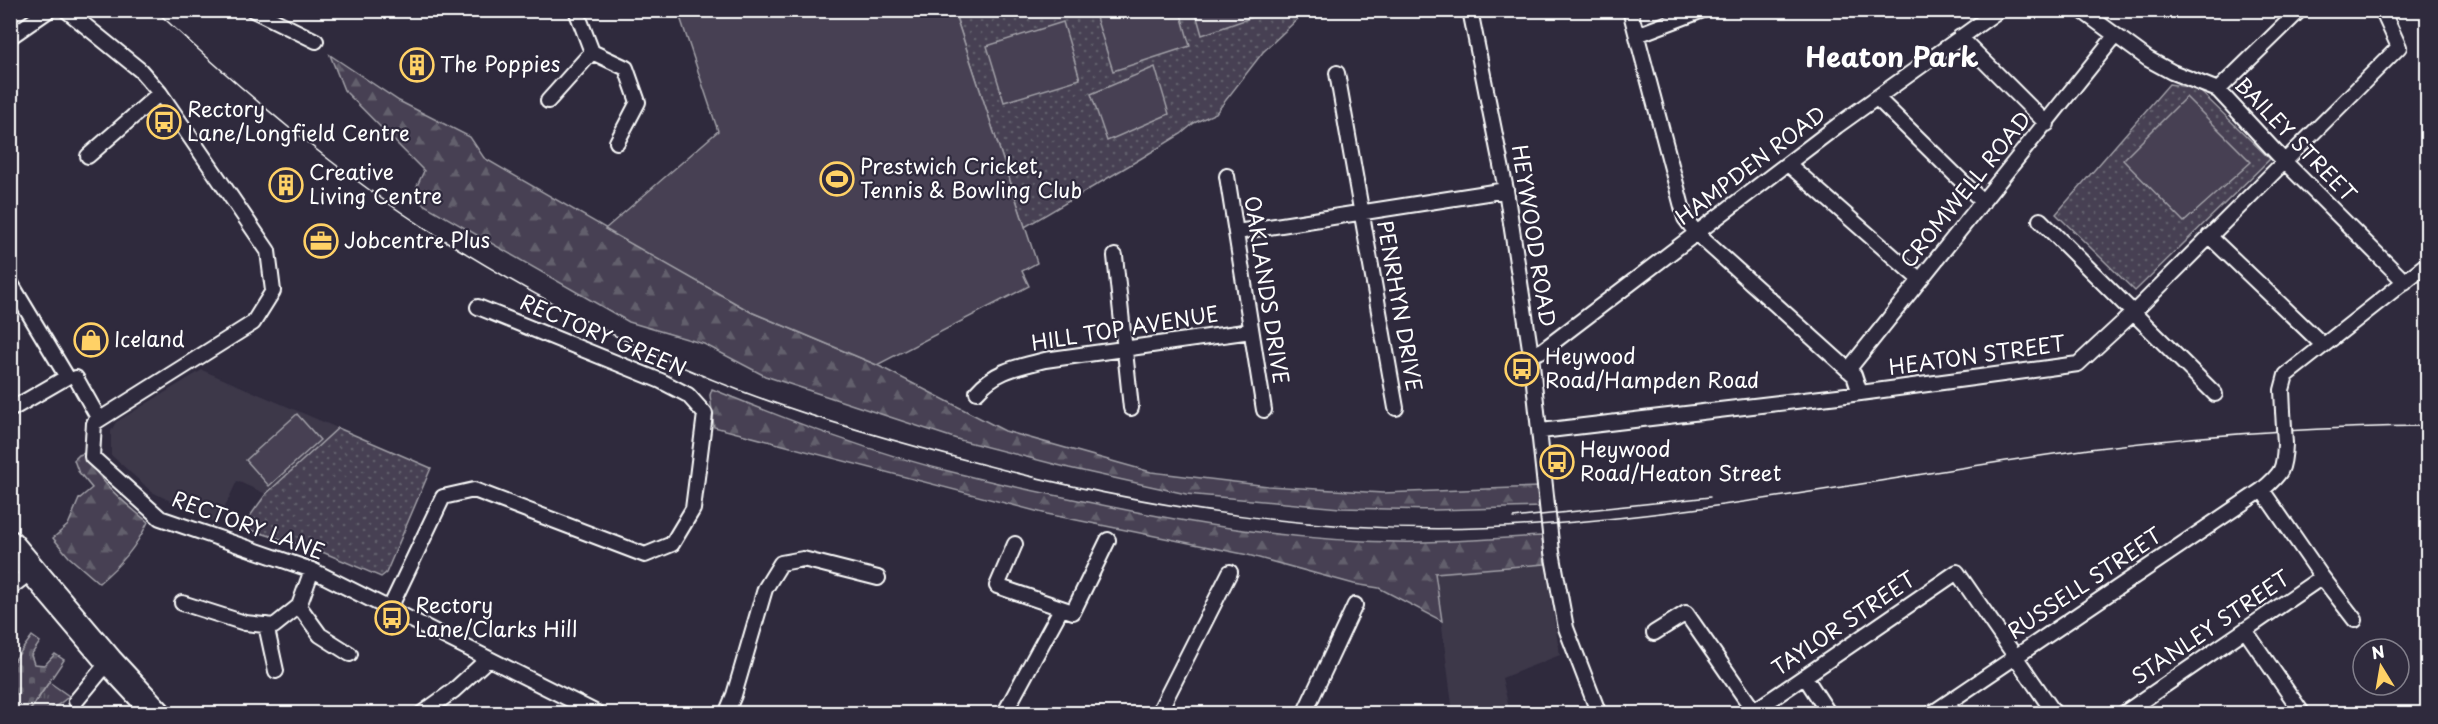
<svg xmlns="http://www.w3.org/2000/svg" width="2438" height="724" font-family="'Playpen Sans',sans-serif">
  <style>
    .built { fill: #3c3749 }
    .grass { fill: url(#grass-tufts); stroke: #a2a0a8; stroke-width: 1.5 }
    .forest { fill: url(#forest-firs); stroke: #a2a0a8; stroke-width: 1.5 }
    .cemetery { fill: url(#cemetery-stones); stroke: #a2a0a8; stroke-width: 1.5 }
    .park { fill: url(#park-dots); stroke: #a2a0a8; stroke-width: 1.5 }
    .pitch { fill: #464152; stroke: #a2a0a8; stroke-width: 1.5 }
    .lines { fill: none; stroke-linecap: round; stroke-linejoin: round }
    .street-casing { stroke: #fff; stroke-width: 18 }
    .highway-casing { stroke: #fff; stroke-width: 30 }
    .street { stroke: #2f2a3d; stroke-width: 14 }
    .highway { stroke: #2f2a3d; stroke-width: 26 }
    .tram { stroke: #fff; stroke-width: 1.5 }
    .street-bridge-casing { stroke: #fff; stroke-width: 18; stroke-linecap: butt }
    .street-bridge { stroke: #2f2a3d; stroke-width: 14 }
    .labels { text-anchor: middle; stroke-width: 4.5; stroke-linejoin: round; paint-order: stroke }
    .poi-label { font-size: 21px; fill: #fff; stroke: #2f2a3d; text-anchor: start }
    .street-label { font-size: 21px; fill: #fff; stroke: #2f2a3d }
    .district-label { font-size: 27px; font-weight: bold; fill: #fff; stroke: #2f2a3d }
  </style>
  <defs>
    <pattern id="grass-tufts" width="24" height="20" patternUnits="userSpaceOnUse" patternTransform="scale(1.5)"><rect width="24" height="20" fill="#464152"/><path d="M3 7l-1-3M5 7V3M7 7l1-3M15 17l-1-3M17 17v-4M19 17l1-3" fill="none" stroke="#625e6c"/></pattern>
    <pattern id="forest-firs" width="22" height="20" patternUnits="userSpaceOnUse" patternTransform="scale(1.5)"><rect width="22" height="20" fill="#464152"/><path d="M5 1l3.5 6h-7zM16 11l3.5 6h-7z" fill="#625e6c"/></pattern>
    <pattern id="cemetery-stones" width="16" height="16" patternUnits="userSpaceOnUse" patternTransform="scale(1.5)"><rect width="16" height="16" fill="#464152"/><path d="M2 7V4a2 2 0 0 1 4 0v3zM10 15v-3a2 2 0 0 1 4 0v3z" fill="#625e6c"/></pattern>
    <pattern id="park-dots" width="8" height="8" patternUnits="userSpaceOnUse" patternTransform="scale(1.5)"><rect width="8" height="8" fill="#464152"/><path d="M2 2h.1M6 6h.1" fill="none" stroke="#625e6c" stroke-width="1.8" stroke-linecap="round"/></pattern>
  </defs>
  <rect width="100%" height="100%" fill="#2f2a3d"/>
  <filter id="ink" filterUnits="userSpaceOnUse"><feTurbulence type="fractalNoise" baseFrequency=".0167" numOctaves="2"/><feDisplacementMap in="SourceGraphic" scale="12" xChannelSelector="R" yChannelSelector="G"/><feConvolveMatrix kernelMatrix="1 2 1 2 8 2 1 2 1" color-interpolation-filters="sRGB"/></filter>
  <g filter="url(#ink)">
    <path class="built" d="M202,370L431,468L386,573L381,577L320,551L244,528L245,523L266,494L237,481L217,524L152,492L111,455V431L116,422Z
      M1545,564L1560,655L1502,678L1510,712L1453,713L1435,573Z"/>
    <path class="grass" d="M49,682L69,696C57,708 43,713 28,714Z"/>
    <path class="forest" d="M330,55L399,101L470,137L484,158L751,312L877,365L1005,431L1151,472L1268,486L1383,493L1538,487L1540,507L1435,510L1340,508L1186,494L1069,468L960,440L765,376L704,344L629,322L414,199L417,186L424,171L344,90Z
      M712,389C793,422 875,454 960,474C1007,486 1055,495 1102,505C1208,527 1316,544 1425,542C1464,541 1503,538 1542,536L1545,564L1435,573L1442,621L1379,588L1354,584L1248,555L1047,514L714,427L710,395Z
      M85,453C100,483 122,501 148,522C135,549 122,563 99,583L69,557L53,538L68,525L79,499L92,488L78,471L74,460L79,455Z"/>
    <path class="cemetery" d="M32,636L40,642L31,655L34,664L45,665L55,654L64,660L28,713H11V665Z"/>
    <path class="park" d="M954,11H1306L1263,52L1216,113L1194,123L1181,134L1140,159L1025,227Z
      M2169,84L2194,88L2201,92L2270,159L2135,291L2056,214Z
      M338,428L431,468L386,573L381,577L320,551L244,528L245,523L266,494Z"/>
    <path class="pitch" d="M1195,10H1270V11L1202,35Z
      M678,11H954L1037,263L1022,271L1029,286L877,365L751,312L605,229L718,131Z
      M1094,11H1180L1190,46L1113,71Z
      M1063,22L1080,79L1004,102L987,46Z
      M1155,67L1169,114L1107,141L1091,94Z
      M2186,97L2251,162L2184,222L2123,160Z
      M297,414L320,440L269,486L246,460Z"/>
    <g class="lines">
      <defs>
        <path id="street" d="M66,10L140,70L160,93L268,251L273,291L253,323L94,423L92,457L160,518L312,570L599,714
          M253,10L316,41
          M576,10L592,52L626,68L638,102L617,142
          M1470,10L1506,190L1531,355L1552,552L1566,628L1599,714
          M1630,10L1685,218L1697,234L1854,375L1860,393
          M2081,10L2148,59L2172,72L2218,90L2284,161L2405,282
          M1637,35L1703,10
          M10,37L49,10
          M1960,37L2047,124
          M1337,73L1396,408
          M2218,90L2300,10
          M1877,98L1983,202
          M548,101L592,52
          M88,156L160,93
          M1788,164L1920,280
          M1227,176L1264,410
          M2040,220L2215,394
          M1237,232L1506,190
          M2209,236L2323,345
          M1115,256L1131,408
          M10,282L67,377L10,410
          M1531,355L1543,350L1837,126L1999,10
          M1848,370L2115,36
          M76,378L99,419
          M977,392C996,370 1018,367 1045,360L1251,331
          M2283,411L2282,390L2286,375L2428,263
          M1541,431L1838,396L2078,364L2133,313L2399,47L2382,10
          M2262,490L2322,577L2355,620
          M1015,544L997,586L1073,612L1108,540
          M10,588L32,571
          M182,603L245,623L274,626L299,606L312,570
          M299,606L320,635L350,654
          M390,608L443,497L474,490L645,555L672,544L693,509L705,414L688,395L661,381L478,307
          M266,625L276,671
          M2245,630L2303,714
          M1654,633L1686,613L1754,711L1957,572L2055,714
          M1805,677L1829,714
          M76,701L109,661
          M421,714L453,691L488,659
          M726,714L734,695L765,589L781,563L803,559L878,578
          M1004,714L1061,609
          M1158,714L1230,572
          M1304,714L1355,605
          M1931,714L2262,490C2282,473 2284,470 2285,444
          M2123,714L2322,577"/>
        <path id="highway" d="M10,544L109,661L158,714"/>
      </defs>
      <use href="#street" class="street-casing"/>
      <use href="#highway" class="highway-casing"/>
      <use href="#street" class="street"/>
      <use href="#highway" class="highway"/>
      <path class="tram" d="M155,10C244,92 337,173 439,237C532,295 639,352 741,391C821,421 903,444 985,465C1165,512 1350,539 1537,525C1722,512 1905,474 2089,449C2201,435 2315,427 2428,426
        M1513,518L1710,497"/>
      <defs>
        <path id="street-bridge" d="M2283,411L2285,444"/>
      </defs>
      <use href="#street-bridge" class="street-bridge-casing"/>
      <use href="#street-bridge" class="street-bridge"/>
    </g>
  </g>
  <defs>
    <symbol id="building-ring" viewBox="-11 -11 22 22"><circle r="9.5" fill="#2f2a3d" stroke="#ffd166" stroke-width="1.5"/><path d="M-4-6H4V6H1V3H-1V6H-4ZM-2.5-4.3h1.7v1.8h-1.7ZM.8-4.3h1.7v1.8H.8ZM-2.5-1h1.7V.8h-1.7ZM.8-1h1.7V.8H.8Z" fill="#ffd166"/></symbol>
    <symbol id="bus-ring" viewBox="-11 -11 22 22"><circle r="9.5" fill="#2f2a3d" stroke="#ffd166" stroke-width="1.5"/><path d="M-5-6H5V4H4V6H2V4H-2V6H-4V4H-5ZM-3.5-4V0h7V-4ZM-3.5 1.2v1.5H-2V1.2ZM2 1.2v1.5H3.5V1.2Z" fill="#ffd166"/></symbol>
    <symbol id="stadium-ring" viewBox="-11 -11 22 22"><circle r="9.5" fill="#2f2a3d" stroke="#ffd166" stroke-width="1.5"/><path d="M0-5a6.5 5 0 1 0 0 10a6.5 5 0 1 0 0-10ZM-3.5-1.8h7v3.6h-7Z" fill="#ffd166"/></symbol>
    <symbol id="office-ring" viewBox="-11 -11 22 22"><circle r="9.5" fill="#2f2a3d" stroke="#ffd166" stroke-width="1.5"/><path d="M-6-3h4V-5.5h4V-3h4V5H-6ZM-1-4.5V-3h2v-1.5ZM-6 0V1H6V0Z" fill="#ffd166"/></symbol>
    <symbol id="shop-ring" viewBox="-11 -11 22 22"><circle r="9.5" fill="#2f2a3d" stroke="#ffd166" stroke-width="1.5"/><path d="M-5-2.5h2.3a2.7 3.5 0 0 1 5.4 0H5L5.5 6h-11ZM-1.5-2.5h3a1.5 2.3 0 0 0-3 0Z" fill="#ffd166"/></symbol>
  </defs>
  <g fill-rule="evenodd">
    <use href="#building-ring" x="398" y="46" width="38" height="38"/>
    <use href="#bus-ring" x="145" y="103" width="38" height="38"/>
    <use href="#stadium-ring" x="818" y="160" width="38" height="38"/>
    <use href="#building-ring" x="267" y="166" width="38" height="38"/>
    <use href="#office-ring" x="302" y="222" width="38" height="38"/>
    <use href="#shop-ring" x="72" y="321" width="38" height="38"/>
    <use href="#bus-ring" x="1503" y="350" width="38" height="38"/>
    <use href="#bus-ring" x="1538" y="443" width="38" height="38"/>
    <use href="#bus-ring" x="373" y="599" width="38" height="38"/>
  </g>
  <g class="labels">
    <g class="poi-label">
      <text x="440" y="72">The Poppies</text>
      <text x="187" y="117">Rectory<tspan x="187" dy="24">Lane/Longfield Centre</tspan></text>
      <text x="860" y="174">Prestwich Cricket,<tspan x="860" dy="24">Tennis &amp; Bowling Club</tspan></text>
      <text x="309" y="180">Creative<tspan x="309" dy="24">Living Centre</tspan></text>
      <text x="344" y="248">Jobcentre Plus</text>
      <text x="114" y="347">Iceland</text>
      <text x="1545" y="364">Heywood<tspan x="1545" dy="24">Road/Hampden Road</tspan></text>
      <text x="1580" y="457">Heywood<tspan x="1580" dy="24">Road/Heaton Street</tspan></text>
      <text x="415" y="613">Rectory<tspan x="415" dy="24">Lane/Clarks Hill</tspan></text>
    </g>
    <g class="street-label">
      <text transform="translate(2295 140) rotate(46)" y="7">BAILEY STREET</text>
      <text transform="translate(1751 166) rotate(-37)" y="7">HAMPDEN ROAD</text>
      <text transform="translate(1966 190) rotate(-51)" y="7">CROMWELL ROAD</text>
      <text transform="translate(1533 236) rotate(81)" y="7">HEYWOOD ROAD</text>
      <text transform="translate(1266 290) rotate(81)" y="7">OAKLANDS DRIVE</text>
      <text transform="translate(1399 306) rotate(80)" y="7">PENRHYN DRIVE</text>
      <text transform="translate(1125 329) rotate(-9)" y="7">HILL TOP AVENUE</text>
      <text transform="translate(603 336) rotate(23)" y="7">RECTORY GREEN</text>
      <text transform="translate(1977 356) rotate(-8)" y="7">HEATON STREET</text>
      <text transform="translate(248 526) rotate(20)" y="7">RECTORY LANE</text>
      <text transform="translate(2085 584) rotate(-34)" y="7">RUSSELL STREET</text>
      <text transform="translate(1844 624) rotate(-34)" y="7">TAYLOR STREET</text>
      <text transform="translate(2211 628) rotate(-34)" y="7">STANLEY STREET</text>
    </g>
    <g class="district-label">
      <text x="1892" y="67">Heaton Park</text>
    </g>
  </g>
  <rect width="2438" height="724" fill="none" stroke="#2f2a3d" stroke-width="36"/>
  <rect x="18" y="18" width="2402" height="688" fill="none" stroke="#fff" stroke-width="2" filter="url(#ink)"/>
  <g transform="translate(2381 667) rotate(349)"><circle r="28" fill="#2f2a3d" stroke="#827f8b" stroke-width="1.5"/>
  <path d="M0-4.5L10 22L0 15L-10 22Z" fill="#ffd166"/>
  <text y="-9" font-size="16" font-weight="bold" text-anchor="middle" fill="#ffffff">N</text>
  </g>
</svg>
